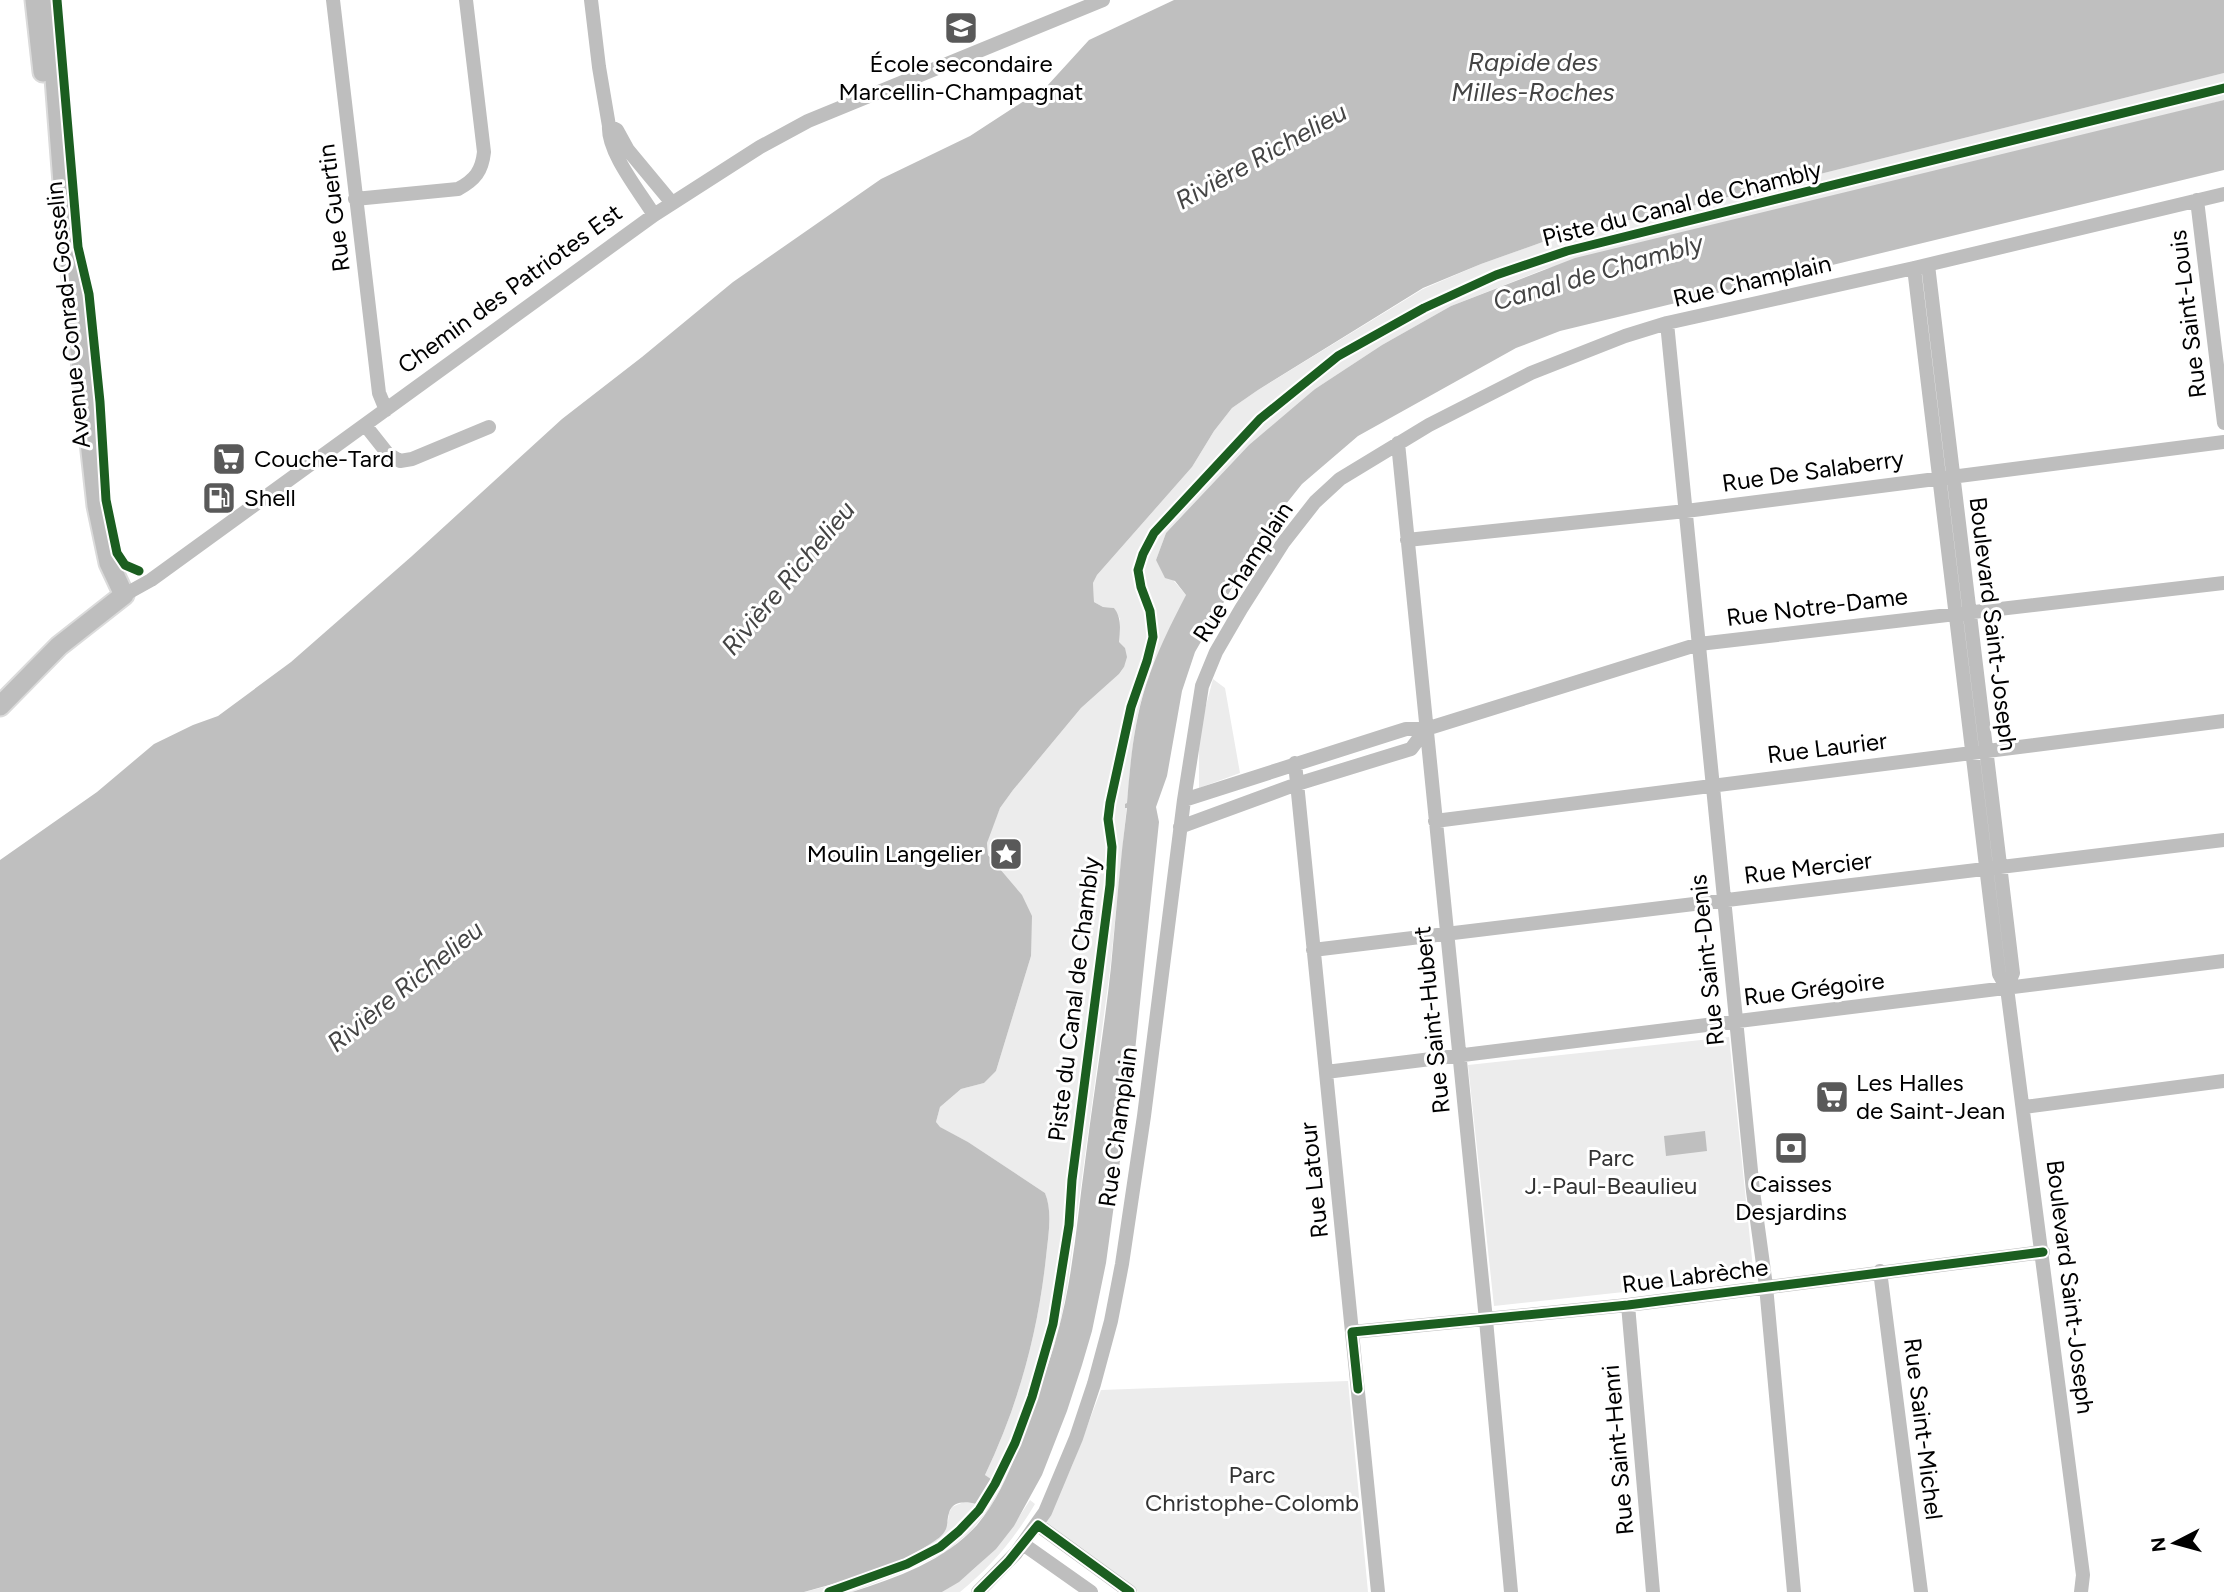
<svg xmlns="http://www.w3.org/2000/svg" width="2224" height="1592" font-family="Figtree,sans-serif">
  <style>
    .green { fill: #ececec }
    .water { fill: #bfbfbf }
    .lines { fill: none; stroke-linecap: round; stroke-linejoin: round }
    .major-casing { stroke: #dbdbdb; stroke-width: 23 }
    .minor { stroke: #bebebe; stroke-width: 14 }
    .major { stroke: #bebebe; stroke-width: 19 }
    .cycleway-casing { stroke: #fff; stroke-width: 13 }
    .cycleway { stroke: #1b5e20; stroke-width: 9 }
    .labels { text-anchor: middle; stroke-width: 6; stroke-linejoin: round; paint-order: stroke }
    .poi-label { font-size: 24px; fill: #000; stroke: #fff; text-anchor: start }
    .street-label { font-size: 24px; fill: #000; stroke: #fff }
    .park-label { font-size: 24px; fill: #333; stroke: #fff }
    .water-label { font-size: 26px; font-style: italic; fill: #444; stroke: #fff }
  </style>
  <rect width="100%" height="100%" fill="#fff"/>
  <path class="green" d="M2224,73V100L2205,105L1545,269L1451,306L1382,345L1315,389L1166,533L1156,560L1186,595C1173,625 1156,655 1146,685C1134,719 1130,768 1127,804L1110,970L1067,1289L1058,1333L1020,1446L1009,1472L990,1508L970,1532L945,1553L899,1574L852,1592H804L836,1584L871,1573L926,1547L948,1521L949,1513L952,1507L966,1501L991,1479L985,1475C1018,1406 1038,1333 1046,1257C1048,1237 1053,1212 1045,1193L968,1142L939,1127L936,1122L940,1107L961,1089L984,1083L996,1071L1031,956L1000,871L988,854L987,843L989,835L1000,808L1013,790L1081,708L1119,674L1124,667L1119,642L1120,619L1114,608L1103,607L1094,602L1093,583L1097,575L1192,467L1214,431L1232,408L1258,390L1423,289L1481,264L1565,234L1676,210Z
    M1213,679L1225,688L1240,773L1199,788V732Z
    M1729,1037L1754,1278L1494,1306L1468,1065Z
    M1348,1381L1368,1592H1138L1044,1525L1072,1466L1101,1390Z
    M1030,1500L1035,1504C1015,1538 991,1567 960,1592H942C981,1569 1006,1538 1030,1500Z"/>
  <path class="water" d="M1174,0H2224V73L1676,210L1565,234L1481,264L1423,288L1258,390L1232,408L1214,431L1192,467L1097,575L1093,583L1094,602L1103,607L1114,608C1122,618 1120,630 1119,642L1125,648L1127,657L1124,667L1119,674L1081,708L1013,790L1000,808L987,843L988,855L1022,895L1032,916L1031,956L996,1071L984,1083L961,1089L940,1107L936,1122L940,1127L968,1142L1045,1193C1053,1212 1048,1237 1046,1257C1038,1333 1018,1406 985,1475L991,1479L976,1504C966,1501 952,1501 949,1513C947,1518 948,1524 946,1529C943,1536 936,1540 930,1544C892,1569 847,1580 804,1592H0V860L97,792L154,744L193,725L218,716L291,662L412,556L562,419L642,357L733,282L881,179L970,136L1047,86L1089,40Z
    M2224,100V170L1560,331L1516,348L1358,436L1302,484L1266,529L1195,652L1182,691L1167,776L1156,807L1159,822L1135,1051L1106,1263L1092,1331L1082,1365L1067,1411L1042,1475L1014,1526L996,1549L959,1582L942,1592H852C896,1578 946,1560 977,1525C1003,1494 1017,1453 1030,1416C1039,1389 1050,1362 1057,1335C1073,1279 1077,1219 1085,1162C1093,1097 1104,1032 1111,967C1116,914 1120,861 1127,808H1125V804L1127,803C1130,764 1134,722 1146,685C1156,654 1171,624 1186,595L1175,581L1165,578L1156,560L1166,533L1249,445L1315,389L1382,345L1451,306L1575,258Z
    M1705,1131L1707,1151L1666,1156L1664,1136Z"/>
  <g class="lines">
    <defs>
      <path id="major" d="M35,0L43,72
        M0,706L59,646L124,595L109,563L97,506L66,222L49,0"/>
    </defs>
    <use href="#major" class="major-casing"/>
    <path class="minor" d="M333,0L379,393L386,410
      M591,0L599,67L609,126C607,152 640,192 654,215
      M609,126L617,130L628,150L672,203
      M355,199L458,189C475,180 482,171 484,152L466,0
      M2197,200L2224,423
      M1928,265L2013,973L2007,988
      M1914,268L1999,974L2007,988L2083,1575L2081,1592
      M1667,323L1753,1191L1766,1286L1794,1592
      M365,425L388,454L400,461L412,459L489,427
      M1398,443L1486,1320L1511,1592
      M1407,540L1686,511L2224,442
      M124,595L151,580L654,215L760,147L808,121L1103,0
      M1295,763L1378,1592
      M1184,800L1387,735L1406,729H1426L1699,644L2224,583
      M1435,821L2224,721
      M1180,827L1297,784L1411,749L1426,729
      M1313,950L2224,840
      M1326,1072L2224,961
      M2024,1107L2224,1081
      M1880,1271L1921,1592
      M1628,1305L1653,1592
      M1352,1332L1628,1305L2043,1252
      M1038,1525L1130,1592
      M1023,1544L1091,1592
      M978,1592L1016,1553L1045,1512L1076,1438L1094,1384L1111,1321L1122,1264L1144,1116L1184,800L1202,686L1216,652L1241,609L1283,543L1315,502L1340,479L1429,425L1531,373L1625,336L1667,323L1914,268L2224,194"/>
    <use href="#major" class="major"/>
    <defs>
      <path id="cycleway" d="M57,0L78,247L89,294L100,402L106,500L117,553L125,565L139,571
        M1358,1389L1352,1332L1628,1305L2043,1252
        M829,1592L907,1564L940,1547L959,1531L979,1510L995,1484L1015,1443L1032,1397L1053,1324L1069,1225L1072,1180L1110,885L1112,847L1108,819L1110,803L1131,707L1147,661L1153,637L1150,611L1141,587L1138,570L1143,554L1154,533L1260,419L1338,356L1424,308L1496,275L1567,251L2224,88
        M978,1592L1008,1562L1038,1525L1130,1592"/>
    </defs>
    <use href="#cycleway" class="cycleway-casing"/>
    <use href="#cycleway" class="cycleway"/>
  </g>
  <defs>
    <symbol id="school-square" viewBox="-11 -11 22 22"><rect x="-9" y="-9" width="18" height="18" rx="4" fill="#595959" stroke="#fff"/><path d="M0-5L7-2L0 1L-7-2ZM-4 1L0 2.5L4 1V4Q0 6-4 4Z" fill="#fff"/></symbol>
    <symbol id="supermarket-square" viewBox="-11 -11 22 22"><rect x="-9" y="-9" width="18" height="18" rx="4" fill="#595959" stroke="#fff"/><path d="M-6-5.5h2.5l.6 2H6L4.5 2H-2.5L-4.4-4H-6ZM-1.5 3.2a1.3 1.3 0 1 0 .1 0ZM3 3.2a1.3 1.3 0 1 0 .1 0Z" fill="#fff"/></symbol>
    <symbol id="fuel-square" viewBox="-11 -11 22 22"><rect x="-9" y="-9" width="18" height="18" rx="4" fill="#595959" stroke="#fff"/><path d="M-5.5-6h7V0h2V4h1.3V-2.5L3-4.5l.8-.8L6-3V5H2.5V1h-1V6h-7ZM-4.2-4.7v3.2H.2V-4.7Z" fill="#fff"/></symbol>
    <symbol id="sight-square" viewBox="-11 -11 22 22"><rect x="-9" y="-9" width="18" height="18" rx="4" fill="#595959" stroke="#fff"/><path d="M0-6L1.8-2.2L6-1.7L2.9 1.2L3.7 5.4L0 3.3L-3.7 5.4L-2.9 1.2L-6-1.7L-1.8-2.2Z" fill="#fff"/></symbol>
    <symbol id="bank-square" viewBox="-11 -11 22 22"><rect x="-9" y="-9" width="18" height="18" rx="4" fill="#595959" stroke="#fff"/><path d="M-6-4H6V4H-6ZM0-2.3a2.3 2.3 0 1 0 0 4.6a2.3 2.3 0 1 0 0-4.6Z" fill="#fff"/></symbol>
  </defs>
  <g fill-rule="evenodd">
    <use href="#school-square" x="942" y="9" width="38" height="38"/>
    <use href="#supermarket-square" x="210" y="440" width="38" height="38"/>
    <use href="#fuel-square" x="200" y="479" width="38" height="38"/>
    <use href="#sight-square" x="987" y="835" width="38" height="38"/>
    <use href="#supermarket-square" x="1813" y="1078" width="38" height="38"/>
    <use href="#bank-square" x="1772" y="1129" width="38" height="38"/>
  </g>
  <g class="labels">
    <g class="poi-label">
      <text x="961" y="72" text-anchor="middle">École secondaire<tspan x="961" dy="28">Marcellin-Champagnat</tspan></text>
      <text x="254" y="467">Couche-Tard</text>
      <text x="244" y="506">Shell</text>
      <text x="982" y="862" text-anchor="end">Moulin Langelier</text>
      <text x="1856" y="1091">Les Halles<tspan x="1856" dy="28">de Saint-Jean</tspan></text>
      <text x="1791" y="1192" text-anchor="middle">Caisses<tspan x="1791" dy="28">Desjardins</tspan></text>
    </g>
    <g class="street-label">
      <text transform="translate(1682 204) rotate(-14)" y="8">Piste du Canal de Chambly</text>
      <text transform="translate(334 208) rotate(-97)" y="8">Rue Guertin</text>
      <text transform="translate(1752 281) rotate(-13)" y="8">Rue Champlain</text>
      <text transform="translate(510 289) rotate(-36)" y="8">Chemin des Patriotes Est</text>
      <text transform="translate(2188 314) rotate(-97)" y="8">Rue Saint-Louis</text>
      <text transform="translate(68 315) rotate(-96)" y="8">Avenue Conrad-Gosselin</text>
      <text transform="translate(1813 471) rotate(-8)" y="8">Rue De Salaberry</text>
      <text transform="translate(1243 572) rotate(-57)" y="8">Rue Champlain</text>
      <text transform="translate(1817 607) rotate(-7)" y="8">Rue Notre-Dame</text>
      <text transform="translate(1993 624) rotate(83)" y="8">Boulevard Saint-Joseph</text>
      <text transform="translate(1827 748) rotate(-7)" y="8">Rue Laurier</text>
      <text transform="translate(1808 868) rotate(-7)" y="8">Rue Mercier</text>
      <text transform="translate(1707 960) rotate(-96)" y="8">Rue Saint-Denis</text>
      <text transform="translate(1814 989) rotate(-7)" y="8">Rue Grégoire</text>
      <text transform="translate(1074 999) rotate(-83)" y="8">Piste du Canal de Chambly</text>
      <text transform="translate(1432 1020) rotate(-96)" y="8">Rue Saint-Hubert</text>
      <text transform="translate(1118 1127) rotate(-82)" y="8">Rue Champlain</text>
      <text transform="translate(1314 1180) rotate(-96)" y="8">Rue Latour</text>
      <text transform="translate(1695 1276) rotate(-7)" y="8">Rue Labrèche</text>
      <text transform="translate(2070 1287) rotate(83)" y="8">Boulevard Saint-Joseph</text>
      <text transform="translate(1923 1429) rotate(83)" y="8">Rue Saint-Michel</text>
      <text transform="translate(1618 1450) rotate(-95)" y="8">Rue Saint-Henri</text>
    </g>
    <g class="park-label">
      <text x="1611" y="1166">Parc<tspan x="1611" dy="28">J.-Paul-Beaulieu</tspan></text>
      <text x="1252" y="1483">Parc<tspan x="1252" dy="28">Christophe-Colomb</tspan></text>
    </g>
    <g class="water-label">
      <text x="1533" y="71">Rapide des<tspan x="1533" dy="30">Milles-Roches</tspan></text>
      <text transform="translate(1261 156) rotate(-29)" y="9">Rivière Richelieu</text>
      <text transform="translate(1598 272) rotate(-16)" y="9">Canal de Chambly</text>
      <text transform="translate(788 578) rotate(-50)" y="9">Rivière Richelieu</text>
      <text transform="translate(405 986) rotate(-39)" y="9">Rivière Richelieu</text>
    </g>
  </g>
  <g transform="translate(2175 1543) rotate(264)" stroke="#ffffff" stroke-width="5" paint-order="stroke">
  <path d="M0-5L12 26L0 18L-12 26Z" fill="#000000"/>
  <text y="-10" font-size="19" font-weight="bold" text-anchor="middle" fill="#000000">N</text>
  </g>
</svg>
